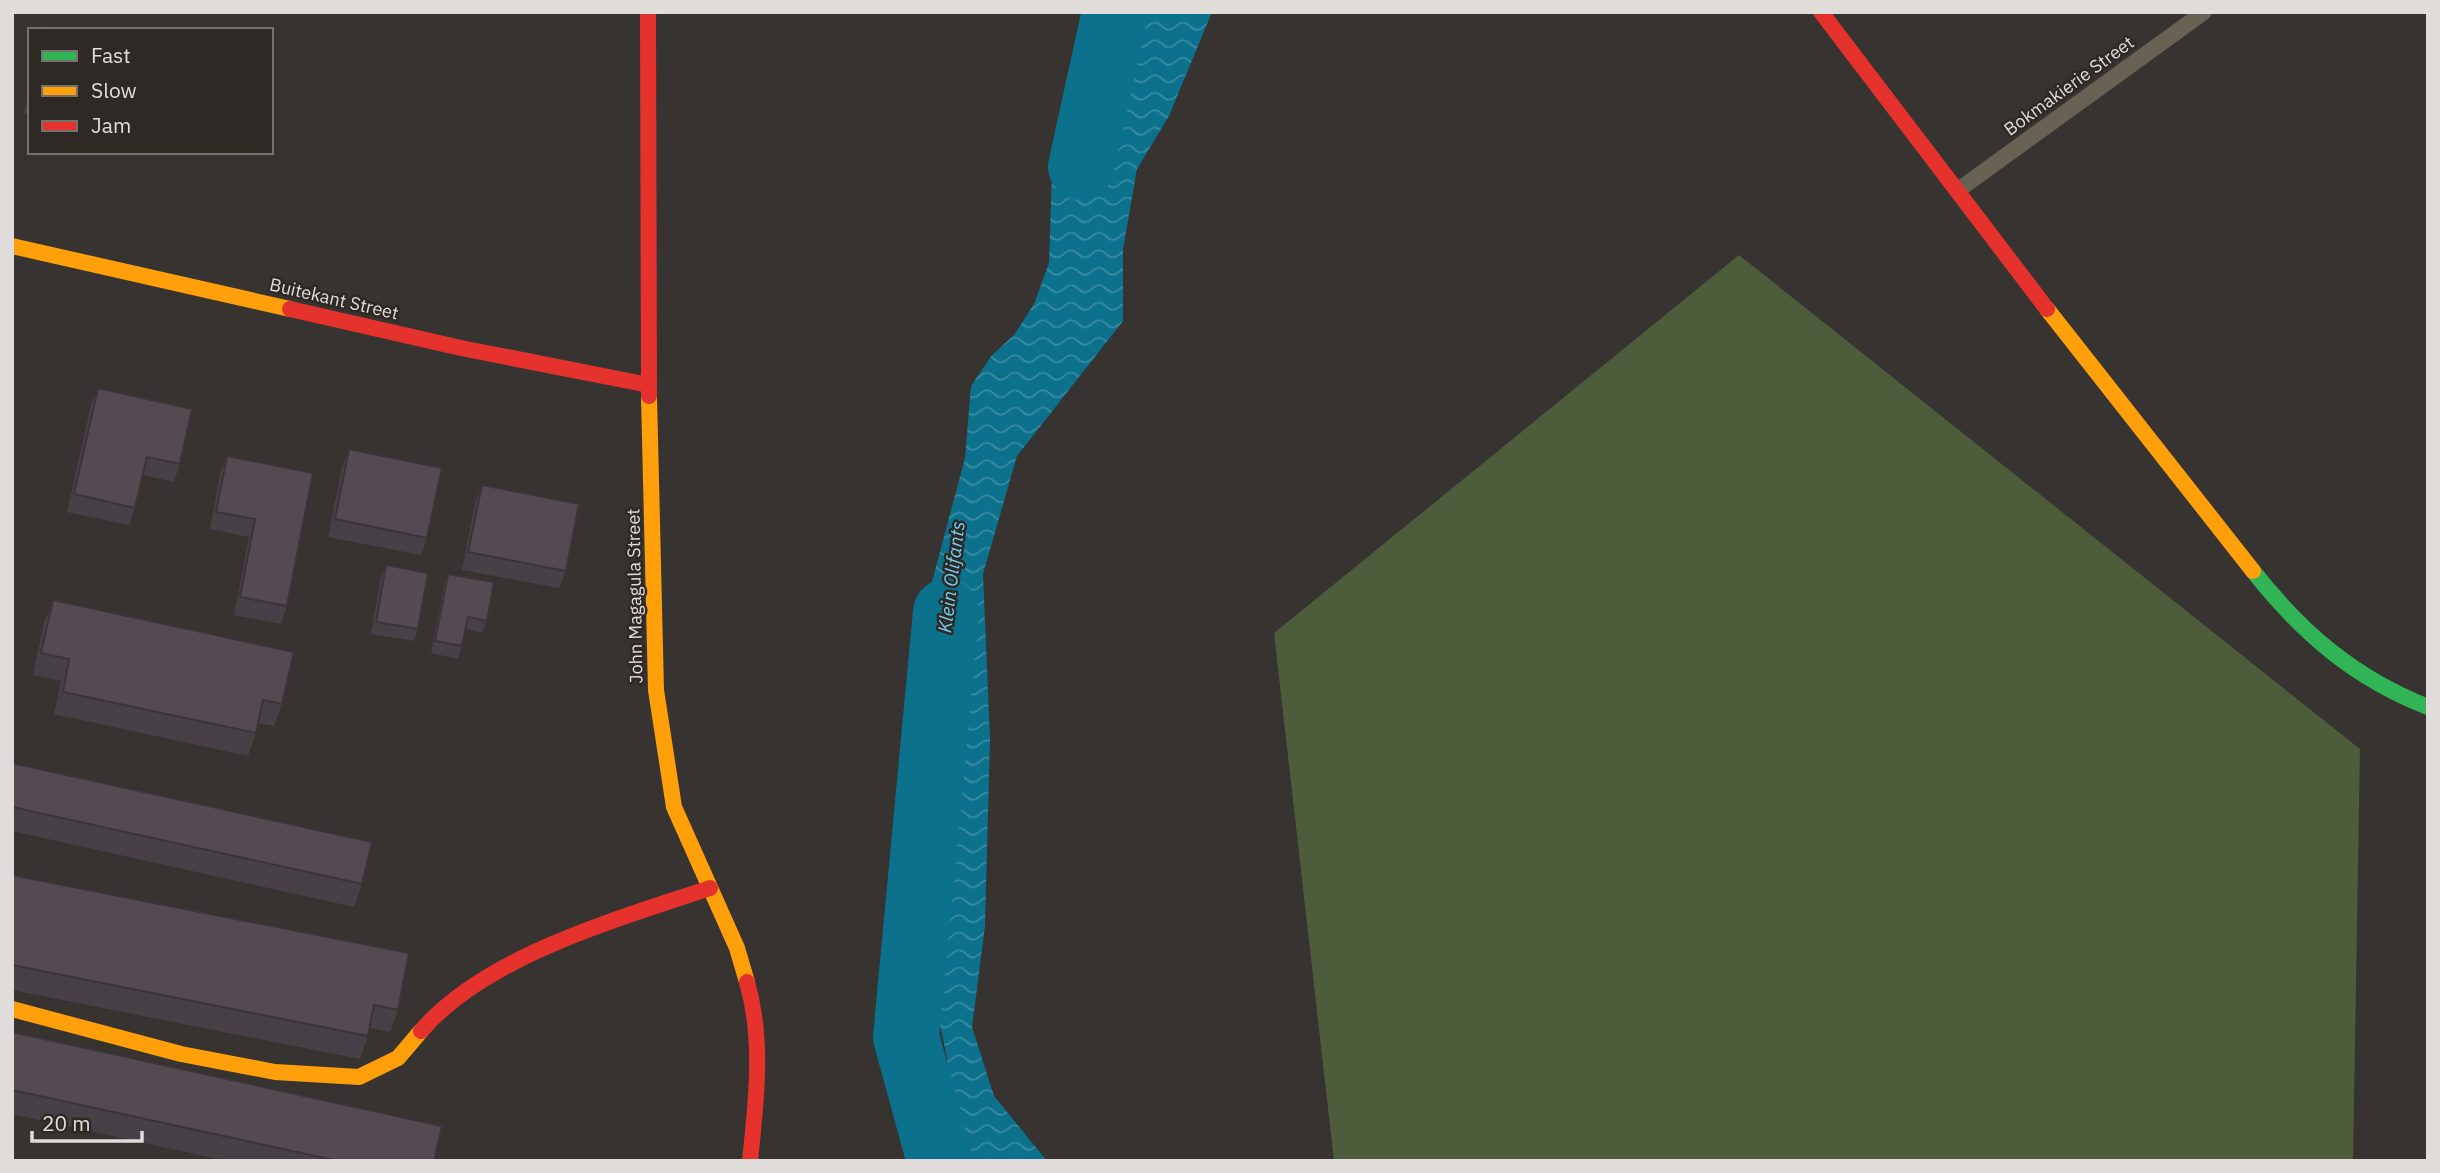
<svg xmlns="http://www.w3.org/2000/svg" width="2440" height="1173" font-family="'IBM Plex Sans',sans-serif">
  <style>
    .park { fill: #4d5c3b }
    .water { fill: url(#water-waves) }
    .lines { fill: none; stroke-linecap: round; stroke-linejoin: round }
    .river { stroke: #0b718d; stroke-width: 66 }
    .lane { stroke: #686254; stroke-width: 16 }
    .fast { stroke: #30b455; stroke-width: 16 }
    .slow { stroke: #ff9f0a; stroke-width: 16 }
    .jam { stroke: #e5322d; stroke-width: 16 }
    .wall { fill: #484047 }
    .building { fill: #544a52; stroke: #3b3439; stroke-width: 2 }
    .labels { text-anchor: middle; stroke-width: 5; stroke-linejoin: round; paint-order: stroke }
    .street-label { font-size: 18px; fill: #e0dcda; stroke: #2e2925 }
    .water-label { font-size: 19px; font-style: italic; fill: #71d0f3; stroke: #2e2925 }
  </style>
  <defs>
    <pattern id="water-waves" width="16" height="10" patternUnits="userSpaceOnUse" patternTransform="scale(1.75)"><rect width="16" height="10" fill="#0b718d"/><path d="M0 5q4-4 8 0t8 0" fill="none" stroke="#3a8ba2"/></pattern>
  </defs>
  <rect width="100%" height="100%" fill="#363331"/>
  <path class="park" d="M1739,255L2360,749L2353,1161H1334L1274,633Z"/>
  <path class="water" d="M1145,12H1212L1169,116L1137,169L1123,249V321L1017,456L983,574L990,738L985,926L972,1027L994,1096L1047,1161H929L928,1148L949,1100L947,1058L937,1011L935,952L952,869L955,775L947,722L926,683L917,638L965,458L971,386L992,355L1014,335L1034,304L1049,263L1052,172L1083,101L1128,47Z"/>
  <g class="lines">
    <path class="river" d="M1081,167L1115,12
      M940,1161L906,1037L946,612"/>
    <path class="lane" d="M1957,191L2204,12"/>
    <path class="fast" d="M2253,571C2302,633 2354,678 2428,707"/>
    <path class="slow" d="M12,246L290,309
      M2047,309L2253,571
      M649,396L656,690L674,807L737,948L747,982
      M12,1009L181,1054L275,1072L359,1077L398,1058L421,1031"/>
    <path class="jam" d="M648,12L649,396
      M1821,12L2047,309
      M290,309L461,348L649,385
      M747,982C764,1041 756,1101 750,1161
      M421,1031C485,956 618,919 710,888"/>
  </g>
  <path class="wall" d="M30,88V114L24,113Z
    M98,388L180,464L174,482L143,475L135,508L129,525L67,512L91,405Z
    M349,449L427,538L421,555L328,537L342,467Z
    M227,456L313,473L287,606L281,624L234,615L249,537L210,529L220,474Z
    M482,485L566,571L559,588L462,570L475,503Z
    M386,565L418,629L414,641L371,634L381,577Z
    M448,574L487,621L482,633L466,629L462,646L458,659L431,653L444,586Z
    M53,600L282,704L274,726L258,723L256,733L248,756L54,714L61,681L33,675L44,623Z
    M12,763L362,884L354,907L12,831Z
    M12,875L398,1010L390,1032L370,1028L368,1036L360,1059L12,990Z
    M12,1032L434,1161H227L12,1114Z"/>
  <path class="building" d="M45,26L62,30H44Z
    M98,388L192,409L180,464L147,457L135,508L74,494Z
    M349,449L442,468L427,538L335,519Z
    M227,456L313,473L287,606L240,597L255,519L216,512Z
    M482,485L579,504L566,571L468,552Z
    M386,565L428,573L418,629L376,622Z
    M448,574L494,582L487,621L468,617L462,646L435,641Z
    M53,600L294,652L282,704L263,700L256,733L63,692L69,659L41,653Z
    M12,763L372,842L362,884L12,807Z
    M12,875L409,953L398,1010L374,1005L368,1036L12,965Z
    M12,1032L442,1126L434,1161H338L12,1090Z"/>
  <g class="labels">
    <g class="street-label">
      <text transform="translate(2069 86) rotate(-36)" y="6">Bokmakierie Street</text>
      <text transform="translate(334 299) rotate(13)" y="6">Buitekant Street</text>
      <text transform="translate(635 596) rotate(-91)" y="6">John Magagula Street</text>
    </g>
    <g class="water-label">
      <text transform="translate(951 577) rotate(-83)" y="7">Klein Olifants</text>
    </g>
  </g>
  <rect width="2440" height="1173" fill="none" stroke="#e0dcda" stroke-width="28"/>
  <rect x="28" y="28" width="245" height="126" fill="#2e2925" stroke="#75716d" stroke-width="2"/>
  <rect x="42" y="51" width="35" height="10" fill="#30b455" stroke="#75716d" stroke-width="2"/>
  <text x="91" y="63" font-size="21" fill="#e0dcda">Fast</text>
  <rect x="42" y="86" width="35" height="10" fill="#ff9f0a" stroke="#75716d" stroke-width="2"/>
  <text x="91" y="98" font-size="21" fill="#e0dcda">Slow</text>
  <rect x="42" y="121" width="35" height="10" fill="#e5322d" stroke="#75716d" stroke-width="2"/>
  <text x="91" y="133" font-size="21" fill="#e0dcda">Jam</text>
  <path d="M32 1131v10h110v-10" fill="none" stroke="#e0dcda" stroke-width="3.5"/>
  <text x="42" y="1131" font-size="21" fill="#e0dcda" stroke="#2e2925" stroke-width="5" paint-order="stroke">20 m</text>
</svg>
